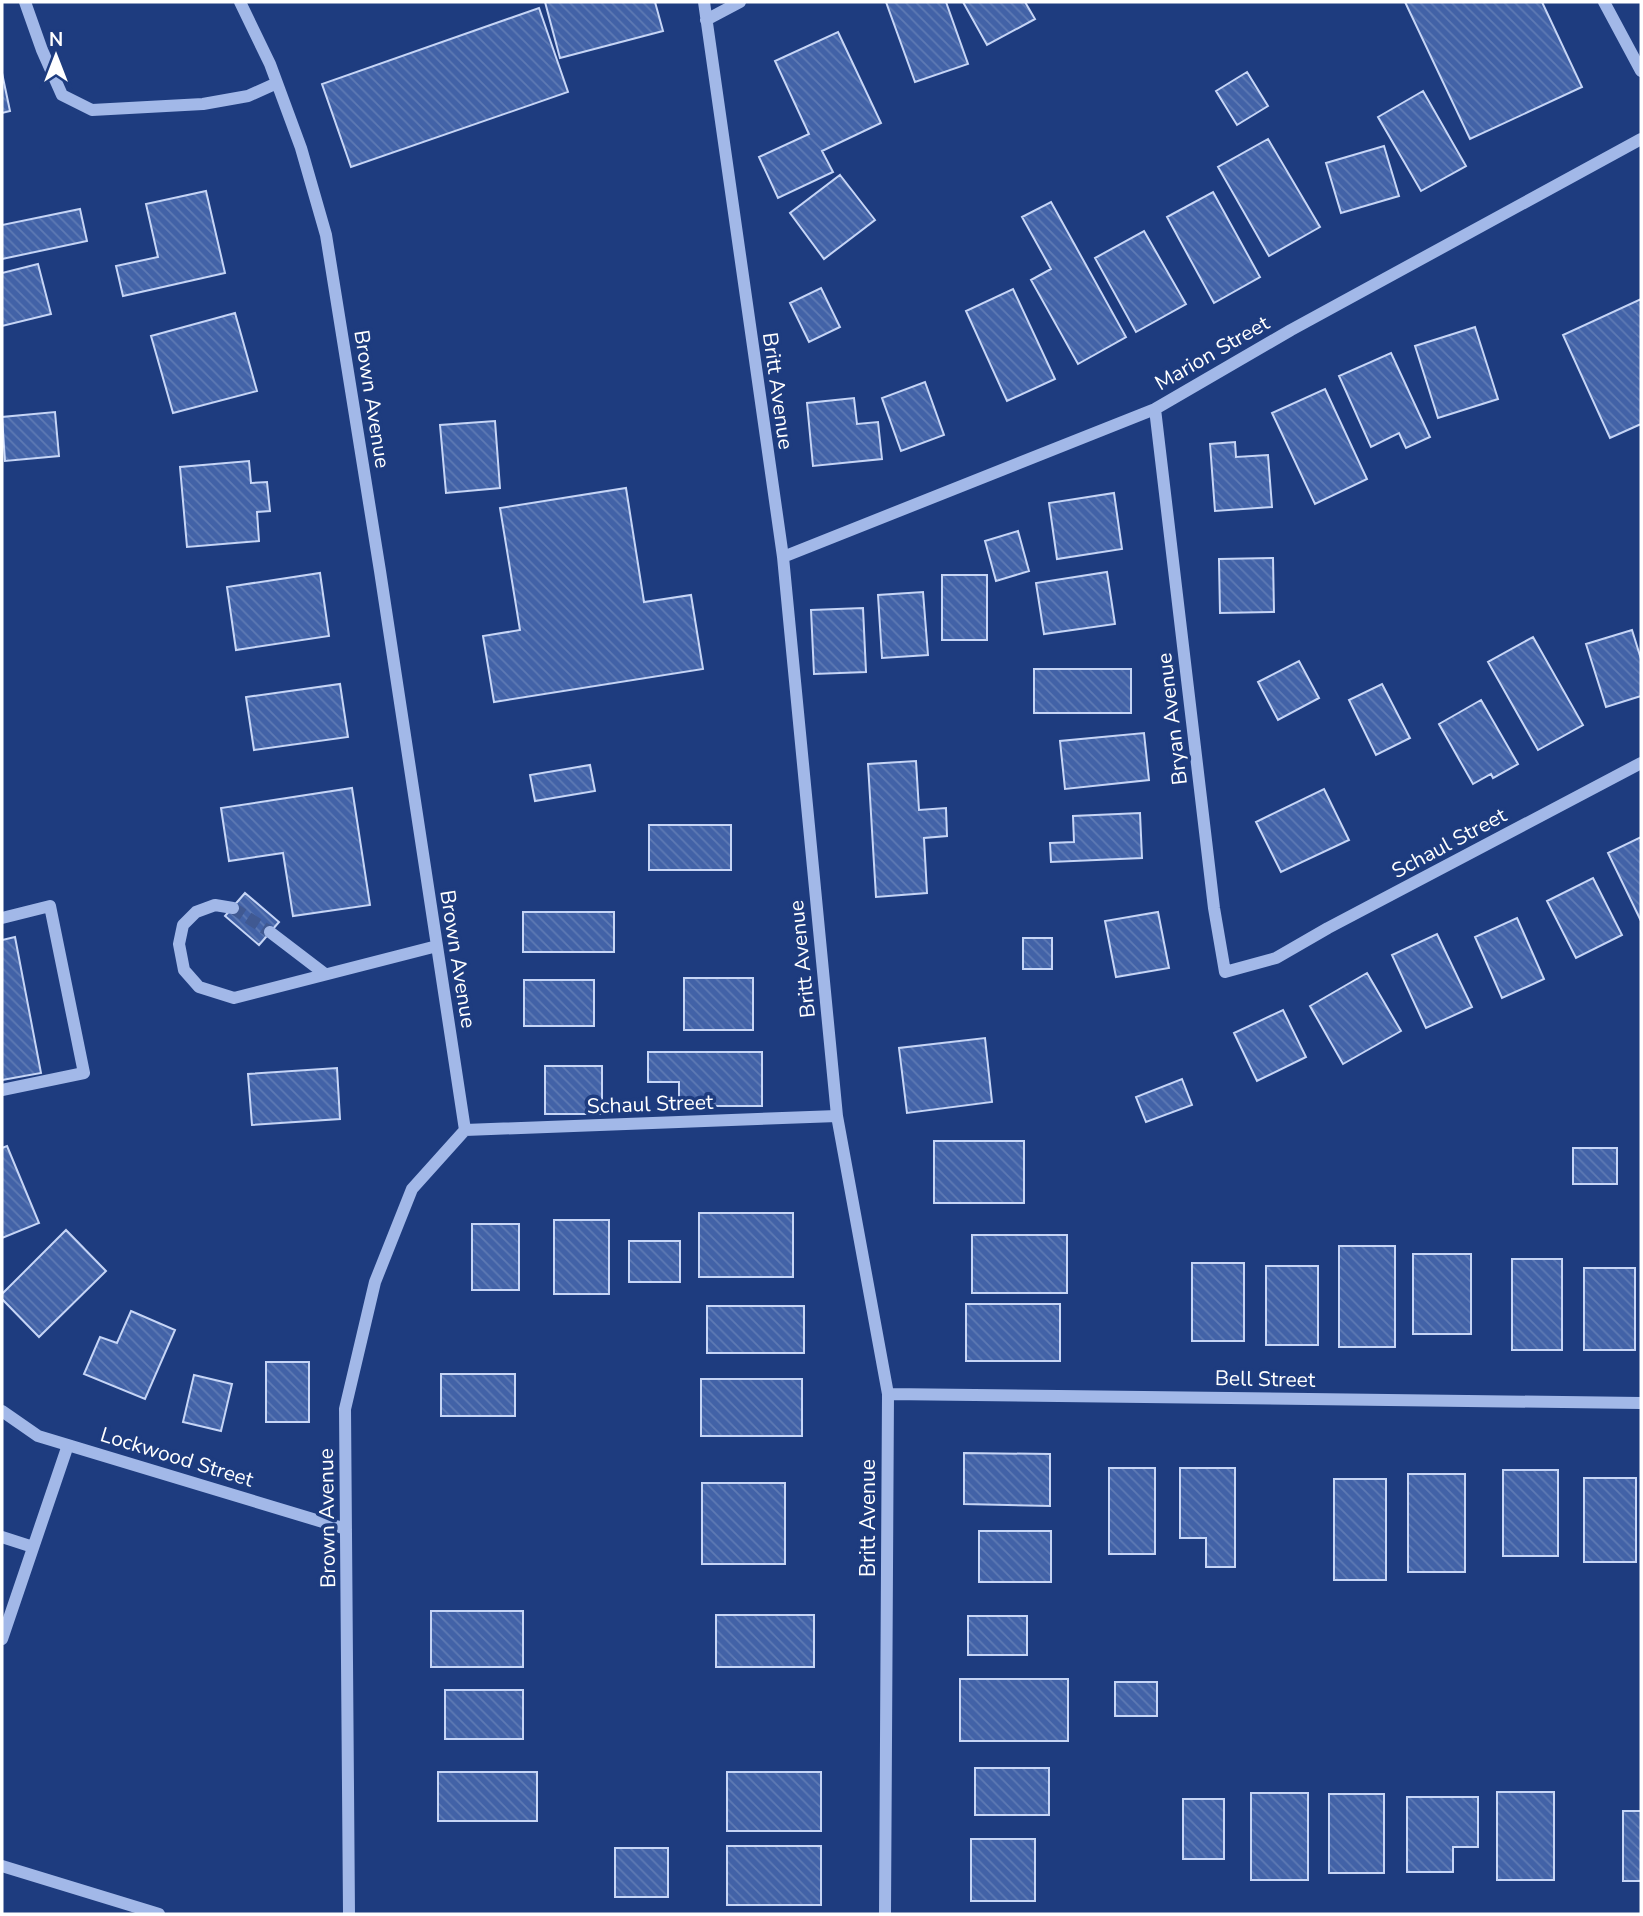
<svg xmlns="http://www.w3.org/2000/svg" width="1643" height="1916" font-family="'Nunito Sans',sans-serif">
  <style>
    .building { fill: url(#building-back-hatch); stroke: #c6d5f6; stroke-width: 2 }
    .lines { fill: none; stroke-linecap: round; stroke-linejoin: round }
    .minor-tunnel { stroke: #405992; stroke-width: 12; stroke-dasharray: 12 6; stroke-linecap: butt }
    .minor { stroke: #a2b8e8; stroke-width: 12 }
    .labels { text-anchor: middle; stroke-width: 7; stroke-linejoin: round; paint-order: stroke }
    .street-label { font-size: 21px; fill: #fff; stroke: #1e3c7f }
  </style>
  <defs>
    <pattern id="building-back-hatch" width="6" height="6" patternUnits="userSpaceOnUse" patternTransform="scale(1.75)"><rect width="6" height="6" fill="#4262a7"/><path d="M-1 5l2 2M0 0l6 6M5-1l2 2" fill="none" stroke="#5e7ab4"/></pattern>
  </defs>
  <rect width="100%" height="100%" fill="#1e3c7f"/>
  <path class="building" d="M545,2H655L663,31L560,58Z
    M886,2H946L968,64L915,82Z
    M963,2H1025L1035,19L987,45Z
    M1405,2H1542L1582,87L1470,139Z
    M539,8L568,92L351,167L322,84Z
    M838,32L881,123L822,151L833,172L778,198L759,157L809,134L775,61Z
    M1247,72L1268,106L1237,125L1216,91Z
    M2,73L10,111L2,113Z
    M1423,91L1466,166L1421,191L1378,117Z
    M1268,139L1320,227L1269,256L1218,167Z
    M1384,146L1399,196L1341,213L1326,163Z
    M840,175L875,220L824,259L790,213Z
    M206,191L225,273L123,296L116,266L158,257L146,204Z
    M1213,192L1260,277L1214,303L1167,217Z
    M1051,202L1126,337L1078,364L1031,280L1051,269L1022,217Z
    M80,209L87,241L2,259V225Z
    M1144,231L1186,304L1136,332L1095,258Z
    M38,264L51,314L2,326V273Z
    M821,288L840,327L809,342L790,303Z
    M1013,289L1055,379L1007,401L966,311Z
    M1641,299V424L1610,438L1563,335Z
    M235,313L257,391L173,413L151,336Z
    M1475,327L1498,399L1438,418L1415,346Z
    M1391,353L1430,437L1406,448L1399,433L1371,447L1339,376Z
    M925,382L944,435L901,451L882,398Z
    M1325,389L1367,479L1315,504L1272,413Z
    M854,398L857,424L878,422L882,459L813,466L807,403Z
    M55,412L59,456L5,461L2,417Z
    M495,421L500,488L446,493L440,425Z
    M1235,442L1236,457L1268,455L1272,507L1215,511L1210,444Z
    M249,461L251,483L267,482L270,511L257,512L259,541L187,547L180,467Z
    M626,488L644,602L691,595L703,669L494,702L483,636L520,630L500,508Z
    M1114,493L1122,549L1057,559L1049,503Z
    M1018,531L1029,571L996,581L985,541Z
    M1273,558L1274,612L1220,613L1219,559Z
    M1107,572L1115,624L1044,634L1036,583Z
    M320,573L329,636L236,650L227,587Z
    M942,575H987V640H942Z
    M923,592L928,655L882,658L878,595Z
    M863,608L866,672L814,674L811,610Z
    M1632,630L1641,659V696L1606,707L1586,644Z
    M1533,637L1583,725L1538,750L1488,662Z
    M1299,661L1319,698L1278,720L1258,682Z
    M1034,669H1131V713H1034Z
    M340,684L348,737L254,750L246,697Z
    M1382,684L1410,738L1376,755L1349,700Z
    M1481,700L1518,764L1493,778L1491,774L1473,784L1439,724Z
    M1144,733L1149,780L1065,789L1060,741Z
    M916,761L919,810L946,808L947,836L924,838L927,893L876,897L868,764Z
    M590,765L595,791L535,801L530,775Z
    M352,788L370,905L293,916L283,853L229,861L221,808Z
    M1324,789L1349,840L1281,872L1256,822Z
    M1140,813L1142,858L1051,862L1050,843L1074,842L1073,816Z
    M649,825H731V870H649Z
    M1641,837V921L1608,853Z
    M1593,878L1622,935L1576,958L1547,901Z
    M245,893L279,922L259,945L225,916Z
    M523,912H614V952H523Z
    M1158,912L1169,968L1116,977L1105,921Z
    M1517,918L1544,979L1502,998L1475,937Z
    M1437,934L1472,1007L1426,1028L1392,955Z
    M15,937L41,1073L2,1080V940Z
    M1023,938H1052V969H1023Z
    M1367,973L1401,1031L1343,1064L1310,1006Z
    M684,978H753V1030H684Z
    M524,980H594V1026H524Z
    M1283,1010L1306,1057L1257,1081L1234,1033Z
    M985,1038L992,1102L907,1113L899,1048Z
    M648,1052H762V1106H679V1082H648Z
    M545,1066H602V1114H545Z
    M337,1068L340,1119L252,1125L248,1074Z
    M1182,1079L1192,1105L1146,1122L1136,1097Z
    M934,1141H1024V1203H934Z
    M7,1146L39,1223L2,1238V1148Z
    M1573,1148H1617V1184H1573Z
    M699,1213H793V1277H699Z
    M554,1220H609V1294H554Z
    M472,1224H519V1290H472Z
    M66,1230L106,1271L39,1337L2,1299V1294Z
    M972,1235H1067V1293H972Z
    M629,1241H680V1282H629Z
    M1339,1246H1395V1347H1339Z
    M1413,1254H1471V1334H1413Z
    M1512,1259H1562V1350H1512Z
    M1192,1263H1244V1341H1192Z
    M1266,1266H1318V1345H1266Z
    M1584,1268H1635V1350H1584Z
    M966,1304H1060V1361H966Z
    M707,1306H804V1353H707Z
    M131,1311L175,1330L145,1399L84,1374L100,1337L117,1343Z
    M266,1362H309V1422H266Z
    M441,1374H515V1416H441Z
    M194,1375L232,1384L221,1431L183,1422Z
    M701,1379H802V1436H701Z
    M964,1453L1050,1454V1506L964,1504Z
    M1109,1468H1155V1554H1109Z
    M1180,1468H1235V1567H1206V1538H1180Z
    M1503,1470H1558V1556H1503Z
    M1408,1474H1465V1572H1408Z
    M1584,1478H1636V1562H1584Z
    M1334,1479H1386V1580H1334Z
    M702,1483H785V1564H702Z
    M979,1531H1051V1582H979Z
    M431,1611H523V1667H431Z
    M716,1615H814V1667H716Z
    M968,1616H1027V1655H968Z
    M960,1679H1068V1741H960Z
    M1115,1682H1157V1716H1115Z
    M445,1690H523V1739H445Z
    M975,1768H1049V1815H975Z
    M438,1772H537V1821H438Z
    M727,1772H821V1831H727Z
    M1497,1792H1554V1880H1497Z
    M1251,1793H1308V1880H1251Z
    M1329,1794H1384V1873H1329Z
    M1407,1797H1478V1847H1453V1872H1407Z
    M1183,1799H1224V1859H1183Z
    M1623,1811H1641V1881H1623Z
    M971,1839H1035V1901H971Z
    M727,1846H821V1905H727Z
    M615,1848H668V1897H615Z"/>
  <g class="lines">
    <path class="minor-tunnel" d="M233,908L270,932"/>
    <path class="minor" d="M25,2L42,50L62,95L92,110L203,104L248,96L277,83
      M240,2L270,64L301,148L326,235L380,571L465,1130L412,1189L375,1282L345,1409L349,1914
      M704,2L783,557L837,1116L888,1394L885,1914
      M1604,2L1641,71
      M706,20L740,2
      M1155,409L1214,908L1225,972L1276,958L1328,928L1641,763
      M783,557L1155,409L1291,330L1641,139
      M233,908L215,905L196,912L183,925L179,944L184,970L199,987L234,998L437,946
      M2,918L50,906L84,1073L2,1090
      M270,932L325,974
      M465,1130L837,1116
      M888,1394L1641,1403
      M2,1411L38,1436L346,1529
      M2,1537L33,1547
      M2,1639L68,1445
      M2,1866L159,1914"/>
  </g>
  <g class="labels">
    <g class="street-label">
      <text transform="translate(1212 353) rotate(-30)" y="7">Marion Street</text>
      <text transform="translate(778 391) rotate(82)" y="7">Britt Avenue</text>
      <text transform="translate(372 399) rotate(81)" y="7">Brown Avenue</text>
      <text transform="translate(1172 719) rotate(-97)" y="7">Bryan Avenue</text>
      <text transform="translate(1449 843) rotate(-28)" y="7">Schaul Street</text>
      <text transform="translate(458 959) rotate(81)" y="7">Brown Avenue</text>
      <text transform="translate(802 959) rotate(-96)" y="7">Britt Avenue</text>
      <text transform="translate(650 1104) rotate(-2)" y="7">Schaul Street</text>
      <text transform="translate(1265 1379) rotate(1)" y="7">Bell Street</text>
      <text transform="translate(177 1457) rotate(17)" y="7">Lockwood Street</text>
      <text transform="translate(327 1518) rotate(-91)" y="7">Brown Avenue</text>
      <text transform="translate(868 1518) rotate(-90)" y="7">Britt Avenue</text>
    </g>
  </g>
  <rect width="1643" height="1916" fill="none" stroke="#ffffff" stroke-width="7"/>
  <g transform="translate(56 56)" stroke="#1e3c7f" stroke-width="5" paint-order="stroke">
  <path d="M0-5L12 26L0 18L-12 26Z" fill="#ffffff"/>
  <text y="-10" font-size="19" font-weight="bold" text-anchor="middle" fill="#ffffff">N</text>
  </g>
</svg>
